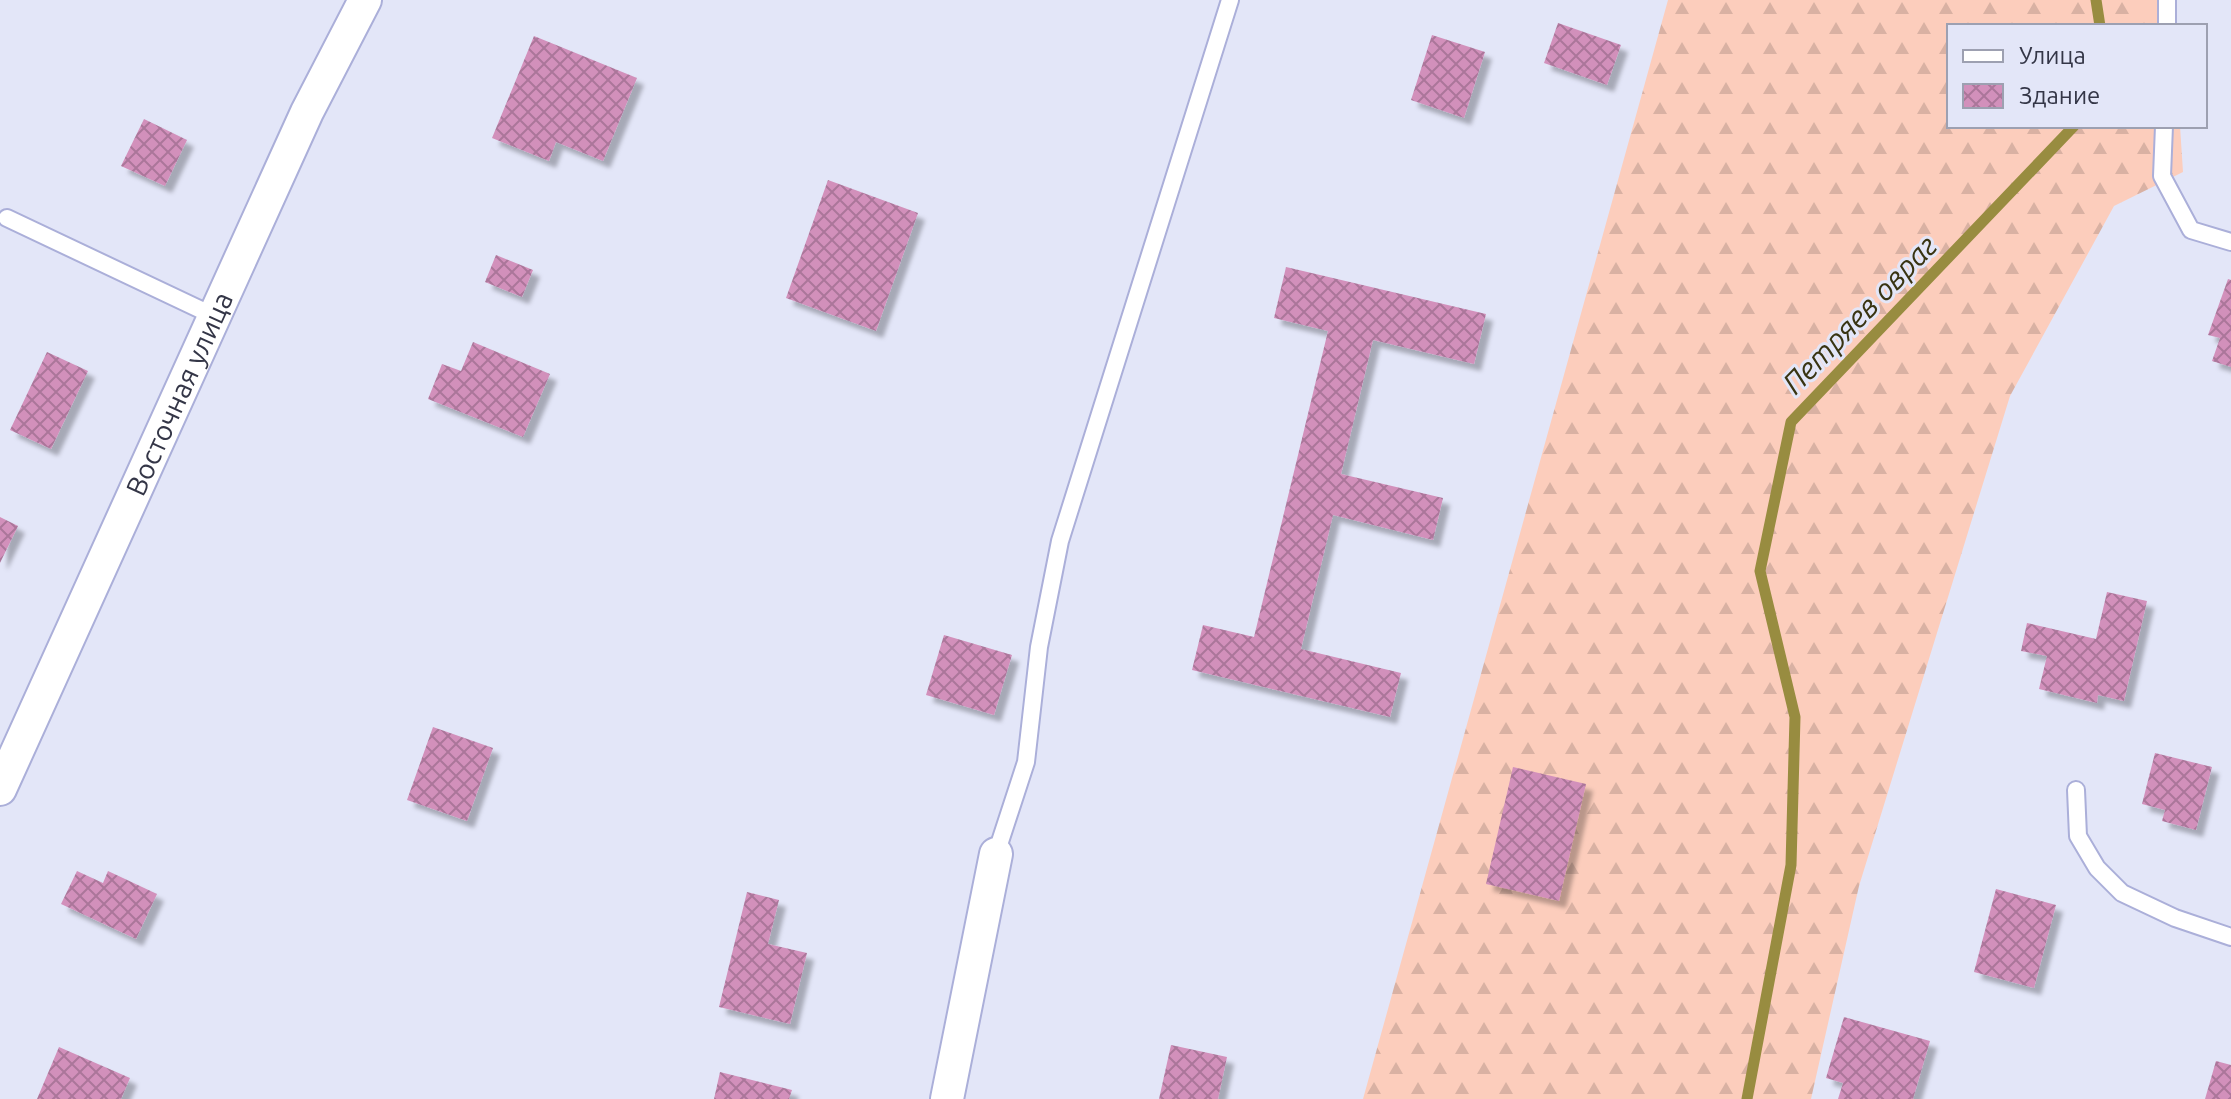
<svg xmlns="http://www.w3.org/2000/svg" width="2231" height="1099" font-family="Ubuntu,sans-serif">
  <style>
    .forest { fill: url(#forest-firs) }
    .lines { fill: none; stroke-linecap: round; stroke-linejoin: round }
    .stream { stroke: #988c40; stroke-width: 11 }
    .building { fill: url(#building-cross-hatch); filter: url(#shadow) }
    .service-casing { stroke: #abafd9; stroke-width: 20 }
    .minor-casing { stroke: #abafd9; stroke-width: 36 }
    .service { stroke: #fff; stroke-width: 16 }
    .minor { stroke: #fff; stroke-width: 32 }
    .labels { text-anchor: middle; stroke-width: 6; stroke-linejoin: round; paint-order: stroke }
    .street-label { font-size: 28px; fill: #343647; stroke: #e3e6f8 }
    .water-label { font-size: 30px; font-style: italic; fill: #393412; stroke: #e3e6f8 }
  </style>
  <defs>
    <pattern id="forest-firs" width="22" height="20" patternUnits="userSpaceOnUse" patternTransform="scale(2)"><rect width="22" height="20" fill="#fccdbc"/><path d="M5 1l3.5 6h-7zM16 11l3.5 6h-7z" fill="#d9b1a3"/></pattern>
    <pattern id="building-cross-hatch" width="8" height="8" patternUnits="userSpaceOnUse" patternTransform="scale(2)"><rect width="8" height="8" fill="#d290bb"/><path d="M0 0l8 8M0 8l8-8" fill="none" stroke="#ab769a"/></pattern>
    <filter id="shadow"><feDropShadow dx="7" dy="7" stdDeviation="2" flood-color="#0004"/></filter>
  </defs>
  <rect width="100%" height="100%" fill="#e3e6f8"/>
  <path class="forest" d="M1668,0H2176L2174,26H1949V126H2180L2183,172L2114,206L2010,396L1859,886L1811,1099H1363Z"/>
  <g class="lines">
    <path class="stream" d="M2096,0L2100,26
      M1747,1099L1791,865L1795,717L1760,571L1791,422L2074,126"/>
  </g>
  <path class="building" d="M1558,23L1621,45L1607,85L1544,63Z
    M1432,35L1485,52L1464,118L1411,100Z
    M534,36L637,78L603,161L556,142L549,161L492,138Z
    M144,119L187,140L165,186L121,166Z
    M828,180L918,213L876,331L786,298Z
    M496,255L533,270L522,297L485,282Z
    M1286,267L1486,314L1474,364L1373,340L1341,474L1443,498L1433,540L1333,515L1301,649L1401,673L1390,717L1192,670L1203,625L1254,637L1328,331L1274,318Z
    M2228,279L2231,280V367L2212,361L2220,338L2208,335Z
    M473,342L550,374L523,437L428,399L442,364L461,371Z
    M47,352L88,371L51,449L10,430Z
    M0,517L18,526L0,563Z
    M2107,592L2147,601L2124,701L2098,695L2097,703L2039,689L2047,656L2021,651L2027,623L2096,639Z
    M944,635L1012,655L994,715L926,695Z
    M433,727L493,748L467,821L407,800Z
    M2155,753L2212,767L2196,830L2162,821L2165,810L2142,804Z
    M1513,767L1586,784L1559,901L1486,884Z
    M77,871L103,883L108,871L157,894L136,939L61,904Z
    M1996,889L2056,905L2034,988L1974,972Z
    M747,892L779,900L768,944L807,953L790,1024L719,1007Z
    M1844,1017L1930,1041L1913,1099H1838L1843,1083L1826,1078Z
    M1171,1045L1227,1057L1218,1099H1159Z
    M59,1047L130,1078L121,1099H37Z
    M2216,1061L2231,1065V1099H2205Z
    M720,1072L792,1090L789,1099H714Z"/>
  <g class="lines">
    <defs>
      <path id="service" d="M2167,26V0
        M2164,126L2162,176L2191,230L2231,242
        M7,218L214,316
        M2076,790L2078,836L2097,868L2122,893L2175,918L2231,937
        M996,854L1026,762L1039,647L1060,541L1230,0"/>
      <g id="minor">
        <path id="s1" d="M0,789L307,112L365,0"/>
        <path d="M947,1099L996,854"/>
      </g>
    </defs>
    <use href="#service" class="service-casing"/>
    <use href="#minor" class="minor-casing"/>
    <use href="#service" class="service"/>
    <use href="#minor" class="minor"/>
  </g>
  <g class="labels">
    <g class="street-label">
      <text dy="10" stroke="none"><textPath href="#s1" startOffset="434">Восточная улица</textPath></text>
    </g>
    <g class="water-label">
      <text transform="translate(1860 315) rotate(-46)" y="10">Петряев овраг</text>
    </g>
  </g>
  <rect x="1947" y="24" width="260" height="104" fill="#e3e6f8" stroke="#9da0b1" stroke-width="2"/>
  <rect x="1963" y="50" width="40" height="12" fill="#ffffff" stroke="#9da0b1" stroke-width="2"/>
  <text x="2019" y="64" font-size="24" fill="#343647">Улица</text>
  <rect x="1963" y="84" width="40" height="24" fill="url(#building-cross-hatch)" stroke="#9da0b1" stroke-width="2"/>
  <text x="2019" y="104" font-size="24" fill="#343647">Здание</text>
</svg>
